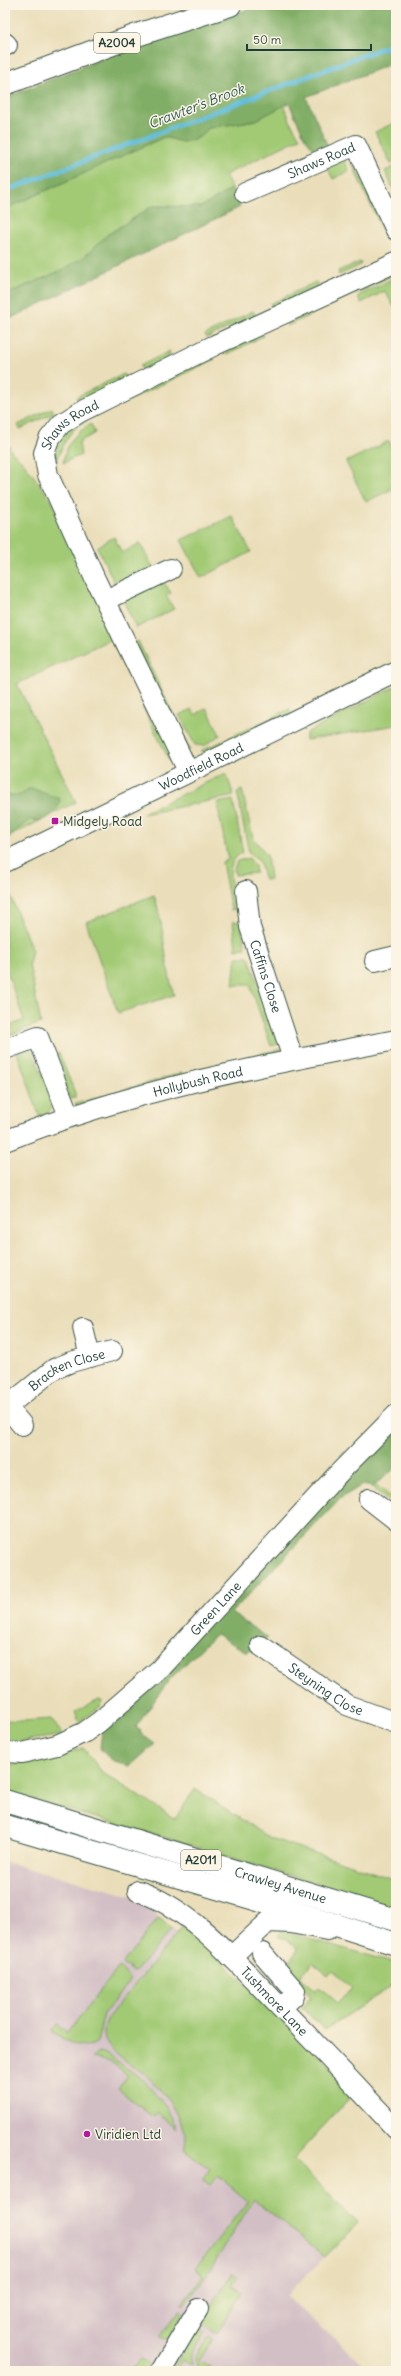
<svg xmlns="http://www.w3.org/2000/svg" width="401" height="2376" font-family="Delius,sans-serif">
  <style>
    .industrial { fill: #d2bec5 }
    .green { fill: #a2ca75; stroke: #608454; fill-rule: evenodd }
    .forest { fill: #81ae66; stroke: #50764d }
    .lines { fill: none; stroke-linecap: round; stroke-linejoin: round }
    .stream { stroke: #5ebedd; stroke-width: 5 }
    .street-casing { stroke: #3d5548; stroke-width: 22 }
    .primary-casing { stroke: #3d5548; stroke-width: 24 }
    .street { stroke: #fff; stroke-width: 20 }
    .primary { stroke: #fff; stroke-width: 22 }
    .poi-dot { fill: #b5179e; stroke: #fcf5e5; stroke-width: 1.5 }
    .labels { text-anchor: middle; stroke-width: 3; stroke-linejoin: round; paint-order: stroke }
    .shield { fill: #fcf5e5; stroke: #617469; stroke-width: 1 }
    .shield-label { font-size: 12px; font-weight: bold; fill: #1f3d34 }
    .street-label { font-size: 13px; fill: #1f3d34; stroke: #fcf5e5 }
    .poi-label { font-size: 13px; fill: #1f3d34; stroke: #fcf5e5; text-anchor: start }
    .water-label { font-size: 14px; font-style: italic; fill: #2f5d5e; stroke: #fcf5e5 }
  </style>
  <rect width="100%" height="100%" fill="#fcf5e5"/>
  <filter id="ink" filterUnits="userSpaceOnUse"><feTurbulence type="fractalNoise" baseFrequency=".025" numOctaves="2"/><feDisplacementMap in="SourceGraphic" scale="8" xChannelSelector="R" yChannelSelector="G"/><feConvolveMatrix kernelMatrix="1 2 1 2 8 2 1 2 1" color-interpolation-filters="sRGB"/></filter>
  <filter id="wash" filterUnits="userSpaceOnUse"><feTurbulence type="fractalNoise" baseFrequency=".012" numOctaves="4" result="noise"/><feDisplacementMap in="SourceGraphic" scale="16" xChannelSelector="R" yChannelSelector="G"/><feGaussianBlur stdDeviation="0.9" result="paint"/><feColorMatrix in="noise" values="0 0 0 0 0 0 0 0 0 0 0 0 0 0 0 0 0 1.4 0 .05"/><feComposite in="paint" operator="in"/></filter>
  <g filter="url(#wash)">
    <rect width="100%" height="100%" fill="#eadeba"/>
    <path class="industrial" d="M5,1862L136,1897L211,1963L351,2097L293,2159L358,2223L286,2296L371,2371H5Z"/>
    <path class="green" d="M284,105L291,123L300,138L225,175L232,189L201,207L153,206L107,235L86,256L62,270L5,295V209L164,137L183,142L198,138L209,128L256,120Z
      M396,122V162L391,164L375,132Z
      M344,158L349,171L333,179L327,167Z
      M350,160L356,167L391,239L387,240Z
      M396,166V195L385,171Z
      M360,262L361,265L339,275L338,271Z
      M396,271L393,275L287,326V323Z
      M394,278L396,279V306L394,307L385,291L361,303L358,296Z
      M316,282L319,286L273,307L270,304Z
      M253,311L256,316L206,338L205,335Z
      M261,332L263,336L226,355L229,348Z
      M170,351L169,357L142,370L140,366Z
      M210,357L215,359L81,423C68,434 62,445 57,461H53C56,447 59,436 70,426Z
      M124,374L126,378L81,401L76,397Z
      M52,408L54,413L20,429L18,425Z
      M91,424L95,433L79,442L81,455L63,463C66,443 74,434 91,424Z
      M5,439L12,452L23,462L52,501L117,636L17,684L76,802L5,839Z
      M389,441L396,456V487L366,502L346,462Z
      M232,516L251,552L201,578L181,540Z
      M114,537L122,553L140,543L153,568L116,586L97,547Z
      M163,581L171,593L166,596L174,609L136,628L123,600Z
      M118,639L137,680L132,683L112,642Z
      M138,641L190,750H185L134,643Z
      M396,686V725L306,740V733Z
      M148,704L173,757L170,762L143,707Z
      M207,708L220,735L204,746L195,745L179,715L192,709L195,715Z
      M290,709V714L202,753L201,751Z
      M226,773L234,796L144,814L143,813Z
      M242,790L253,838L267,855L270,879L265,880L259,860L249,853L237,792Z
      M233,800L243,852C221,864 233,889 237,909L231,910L222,862L228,860L217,803Z
      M249,858L255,866L256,873L235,875L234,869L237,861Z
      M5,882L32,950L29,964L41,1023L5,1037V1028L24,1020L5,966Z
      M154,895C165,928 164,962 174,995L118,1013L86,922Z
      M233,921L240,922L246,948L236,949Z
      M236,957H249L279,1044L271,1046L250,985H233Z
      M27,1049L33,1052L53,1100C52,1111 48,1113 40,1118L17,1052Z
      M282,1049L280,1053L246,1064L245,1057Z
      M59,1053L75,1093V1098L70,1099L55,1056Z
      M236,1059L237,1063L195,1076L192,1071Z
      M182,1073L183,1079L78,1107L75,1104Z
      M375,1484L396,1501V1508L372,1487Z
      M99,1700L102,1701L101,1706L79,1722L75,1712Z
      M51,1719L63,1735L5,1744V1720L23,1721Z
      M83,1748L103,1773L175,1819L195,1789L270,1838L396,1880V1908L170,1839L5,1792V1765C32,1763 57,1756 83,1748Z
      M159,1918L172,1929L136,1971L133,1972L122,1964Z
      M183,1926L196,1936L356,2091L293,2159L358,2223L325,2257L254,2199L210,2270L184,2305L182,2304L203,2275L195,2268L248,2201L218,2176L210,2185L202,2179L210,2169L184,2148C188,2139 184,2132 181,2124C174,2106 162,2090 148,2077C128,2059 89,2048 110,2015Z
      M281,1931L396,1963V1983L325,2030L302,2008L311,1997L295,1978L289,1966L291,1959L298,1950L287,1939L277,1936ZM312,1963L328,1976L333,1971L352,1988L338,2003L319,1987L316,1990L300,1977Z
      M119,1967L131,1979L104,2014L97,2042C82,2052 64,2040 52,2031L57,2025L67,2033Z
      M98,2052C105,2052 111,2058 117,2062C144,2078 166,2099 176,2129L158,2112L153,2117L118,2089L128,2075L111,2062L92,2058Z
      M232,2273L237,2276L231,2285L242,2292L217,2333L201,2322Z
      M180,2310L184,2313L167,2338L165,2339L159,2337Z
      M198,2327L205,2332L191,2355V2365L182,2359L174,2371H170Z
      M209,2336L213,2339L199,2361L212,2369L202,2371L198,2369L195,2358Z
      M140,2359L148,2365L147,2371H131Z"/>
    <path class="forest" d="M261,5H396V62L306,97L329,149L318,154L305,138L289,103L256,120L209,128L198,138L182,142L164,137L5,209V98L114,54Z
      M232,189L240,207L5,321V295L62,270L85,256L107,235L153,206L201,207Z
      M28,789H34L60,799C58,815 44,823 29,820L12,835L5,838V795H21Z
      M396,1421C396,1432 399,1457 396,1466C394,1471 377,1482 372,1487L362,1485L341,1498L231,1613L268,1638L247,1652L216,1634L169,1680L136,1727L141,1731L140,1733L155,1744L130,1766C116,1764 108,1759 100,1748L102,1732Z"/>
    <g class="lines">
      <path class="stream" d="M5,191L396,43"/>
    </g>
  </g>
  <g filter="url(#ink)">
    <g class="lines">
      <defs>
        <g id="street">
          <path d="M5,43L7,45"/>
          <path id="s1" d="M245,193L356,145L396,230"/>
          <path d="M106,600L171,569"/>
          <path id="s2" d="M188,771L95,579L48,475L44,453L49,439L61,424L80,412L215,345L396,262"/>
          <path id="s3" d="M5,862L396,671"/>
          <path id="s4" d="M246,891L250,927L293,1059"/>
          <path d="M375,961L396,956"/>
          <path d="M5,1049L38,1037L69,1116"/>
          <path id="s5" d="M5,1141C131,1090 263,1065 396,1040"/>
          <path d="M83,1328L90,1357"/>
          <path d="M7,1407L22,1425"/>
          <path id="s6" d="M5,1408L54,1369L71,1362L112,1351"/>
          <path d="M369,1499L396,1520"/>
          <path id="s7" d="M261,1646L347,1705L396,1723"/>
          <path id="s8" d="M5,1752L22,1753L57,1745L85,1732L99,1722L160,1669L337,1475L396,1415"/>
          <path id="s9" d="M138,1891C195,1910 240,1967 281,2008C320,2048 358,2088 396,2129"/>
          <path d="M262,1953L295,1991L294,1996L281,2008"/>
          <path d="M231,1957L268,1922L291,1923L327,1930"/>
          <path d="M161,2371L198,2309"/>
        </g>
        <g id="primary">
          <path d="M5,84L137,35L230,5"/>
          <path id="s10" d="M5,1801L396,1920"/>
          <path d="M5,1826L258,1900L396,1944"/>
        </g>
      </defs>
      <use href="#street" class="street-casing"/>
      <use href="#primary" class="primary-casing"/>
      <use href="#street" class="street"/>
      <use href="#primary" class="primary"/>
    </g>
  </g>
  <g class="poi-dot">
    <rect x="51" y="817" width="8" height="8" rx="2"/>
    <circle cx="87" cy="2134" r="4"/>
  </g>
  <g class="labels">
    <g class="shield">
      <rect x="94" y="33" width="46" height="20" rx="3"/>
      <rect x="181" y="1850" width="40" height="20" rx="3"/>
    </g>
    <g class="shield-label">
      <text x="117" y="47">A2004</text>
      <text x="201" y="1864">A2011</text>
    </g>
    <g class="street-label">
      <text dy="5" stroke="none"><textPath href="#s1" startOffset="83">Shaws Road</textPath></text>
      <text dy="5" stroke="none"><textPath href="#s2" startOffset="390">Shaws Road</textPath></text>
      <text dy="5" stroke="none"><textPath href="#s3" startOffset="218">Woodfield Road</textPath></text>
      <text dy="5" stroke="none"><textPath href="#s4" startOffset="88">Caffins Close</textPath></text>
      <text dy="5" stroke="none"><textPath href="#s5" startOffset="202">Hollybush Road</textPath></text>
      <text dy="5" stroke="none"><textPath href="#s6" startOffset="74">Bracken Close</textPath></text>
      <text dy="5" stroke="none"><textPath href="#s8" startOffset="264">Green Lane</textPath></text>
      <text dy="5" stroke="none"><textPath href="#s7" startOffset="78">Steyning Close</textPath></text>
      <text dy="5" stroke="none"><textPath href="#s10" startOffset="288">Crawley Avenue</textPath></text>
      <text dy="5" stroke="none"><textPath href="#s9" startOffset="177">Tushmore Lane</textPath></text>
    </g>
    <g class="poi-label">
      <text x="63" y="826">Midgely Road</text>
      <text x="95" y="2139">Viridien Ltd</text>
    </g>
    <g class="water-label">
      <text transform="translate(196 106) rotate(-21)" y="5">Crawter's Brook</text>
    </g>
  </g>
  <rect width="401" height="2376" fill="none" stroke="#fcf5e5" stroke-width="20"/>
  <path d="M247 44v6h124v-6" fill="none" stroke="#1f3d34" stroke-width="2"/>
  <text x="253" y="44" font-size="12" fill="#1f3d34" stroke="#fcf5e5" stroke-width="3" paint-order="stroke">50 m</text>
</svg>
